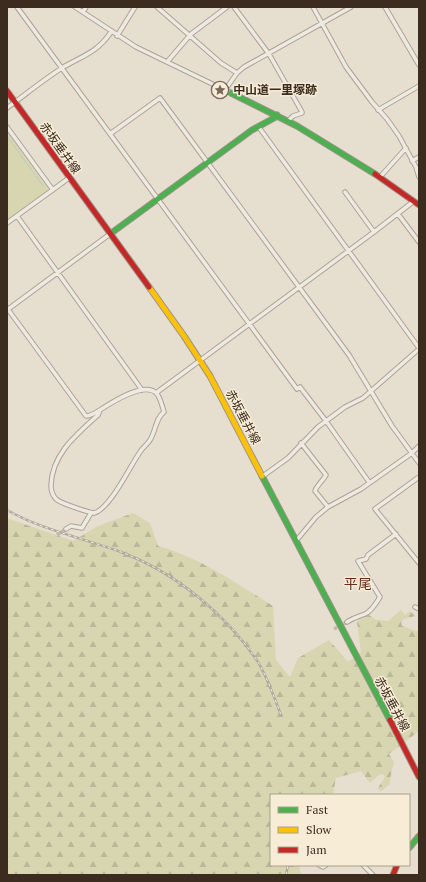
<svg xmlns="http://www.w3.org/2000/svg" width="426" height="882" font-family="'PT Serif','Noto Sans JP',serif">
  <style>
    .green { fill: #d7d6b1 }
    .forest { fill: url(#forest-firs) }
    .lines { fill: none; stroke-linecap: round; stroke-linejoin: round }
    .stream { stroke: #bacbc0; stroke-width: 1 }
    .street-tunnel { stroke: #c4baac; stroke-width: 3.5; stroke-dasharray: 3.5 2; stroke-linecap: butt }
    .street-casing { stroke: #aca397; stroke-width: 5.5 }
    .fast-casing { stroke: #9b9388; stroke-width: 7 }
    .slow-casing { stroke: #9b9388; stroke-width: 7 }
    .jam-casing { stroke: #9b9388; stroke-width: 7 }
    .street { stroke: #eeeae1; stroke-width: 3.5 }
    .fast { stroke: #4caf50; stroke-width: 5 }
    .slow { stroke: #ffc107; stroke-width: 5 }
    .jam { stroke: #c62828; stroke-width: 5 }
    .rail-casing { stroke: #aea9a1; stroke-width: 2.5 }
    .rail { stroke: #f7ecd5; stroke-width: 1; stroke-dasharray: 3; stroke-linecap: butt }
    .labels { text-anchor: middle; stroke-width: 3; stroke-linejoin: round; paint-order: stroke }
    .poi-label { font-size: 12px; font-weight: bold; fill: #3c2c1f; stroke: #f7ecd5; text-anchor: start }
    .street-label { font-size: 12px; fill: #3c2c1f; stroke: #f7ecd5 }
    .quarter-label { font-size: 14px; fill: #6a2b1c; stroke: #f7ecd5 }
  </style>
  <defs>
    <pattern id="forest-firs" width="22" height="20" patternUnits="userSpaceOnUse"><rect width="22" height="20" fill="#d7d6b1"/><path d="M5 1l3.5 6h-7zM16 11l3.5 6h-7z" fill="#b9b898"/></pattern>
  </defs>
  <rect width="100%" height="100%" fill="#e6decf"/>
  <path class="green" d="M7,131L50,189L7,221V189L9,187L7,185Z"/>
  <path class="forest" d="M133,513L150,523L158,546C200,557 237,584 273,606L276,660L290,677L298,658L329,640L348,662L361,652L357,622L360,618L369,615L377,620L388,621L401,610L405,615L410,611L415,616L404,619L401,622L402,626L419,632V731L389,754L394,762L390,779V784L380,792L378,788L385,777L383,774L379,775L370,783L361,771L336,778L333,794L334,795H271V865H299L301,875H7V518L73,541L98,526Z"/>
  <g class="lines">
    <path class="stream" d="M7,136L43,186"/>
    <path class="street-tunnel" d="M57,535L66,529
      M334,629L347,622"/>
    <defs>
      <path id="street" d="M17,7L297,389L300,387L326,421L369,482
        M75,7L136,47L231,93
        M157,7L221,63L237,73
        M234,7L269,54L302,112V113L293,116L288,121
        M313,7L346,67L372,102L387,119L399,136L416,167L419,177
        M385,7L419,65
        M83,12L86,7
        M117,36L135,7
        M167,62L191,34L227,7
        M225,90L237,73L244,67L351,7
        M7,108C25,95 43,80 62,68C82,56 97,53 111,32
        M378,110L419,86
        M258,126L419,348
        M7,127L53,190
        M110,134L160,98L349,355L392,426L419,463
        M412,161L419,157
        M380,177L406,148
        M345,192L374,232
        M398,214L419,242
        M17,216L142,390
        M7,223L69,178
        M7,308L86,416C91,416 95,413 100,410C111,403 145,380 157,394C161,399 162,406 164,412C155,419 156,431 150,440C148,444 143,447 140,452C130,466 110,509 94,513C87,512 60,503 56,499C52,495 51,490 51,485C52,454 77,434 98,415L100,410
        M7,310L110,234
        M156,393L374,232L414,201
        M301,443L326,475C324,479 315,488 315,491L328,507
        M263,476L288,458L318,427L345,407L363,398L419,349
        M419,477L375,509L419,563
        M66,529L71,526L82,528L91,513
        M296,541L316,517L328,507L361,489L412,453L419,446
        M415,607L419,609
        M347,622C354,617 358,617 365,614C372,611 376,603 380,597L358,561L366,559L368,555L396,534
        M319,865L323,867L326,865
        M363,865L373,875"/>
      <path id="fast" d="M231,93L297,126L375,174
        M110,234L252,130L274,118L277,115
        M262,476L390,720
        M409,848L419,836"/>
      <path id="slow" d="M149,287L184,336L210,376L262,476"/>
      <path id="jam" d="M7,91L149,287
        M375,174L419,205
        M390,720L419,777
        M393,875L397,865"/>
    </defs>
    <use href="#street" class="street-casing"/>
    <use href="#fast" class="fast-casing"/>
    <use href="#slow" class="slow-casing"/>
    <use href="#jam" class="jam-casing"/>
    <use href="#street" class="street"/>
    <use href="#fast" class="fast"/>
    <use href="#slow" class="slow"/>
    <use href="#jam" class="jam"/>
    <defs>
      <path id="rail" d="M7,510C42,530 83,538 121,552C176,573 225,613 258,662C268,679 274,697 281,715
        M286,875L288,865"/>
    </defs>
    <use href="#rail" class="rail-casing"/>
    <use href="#rail" class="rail"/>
  </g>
  <defs>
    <symbol id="sight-ring" viewBox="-11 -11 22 22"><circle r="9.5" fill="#f7ecd5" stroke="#786a5d" stroke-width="1.5"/><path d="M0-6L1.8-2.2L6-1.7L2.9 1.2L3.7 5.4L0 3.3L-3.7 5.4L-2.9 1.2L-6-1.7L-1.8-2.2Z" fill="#786a5d"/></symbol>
  </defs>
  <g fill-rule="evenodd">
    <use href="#sight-ring" x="210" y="80" width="20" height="20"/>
  </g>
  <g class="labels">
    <g class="poi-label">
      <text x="233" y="94">中山道一里塚跡</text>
    </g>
    <g class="street-label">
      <text transform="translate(60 148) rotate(54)" y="4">赤坂垂井線</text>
      <text transform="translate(243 417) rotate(62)" y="4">赤坂垂井線</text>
      <text transform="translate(392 704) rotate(62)" y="4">赤坂垂井線</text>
    </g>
    <g class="quarter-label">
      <text x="358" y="589">平尾</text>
    </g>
  </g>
  <rect width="426" height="882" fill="none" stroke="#3c2c1f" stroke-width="16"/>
  <rect x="270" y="794" width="140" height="72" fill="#f7ecd5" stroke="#ac9f8c"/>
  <rect x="278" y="807" width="20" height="6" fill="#4caf50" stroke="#ac9f8c"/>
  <text x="306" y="814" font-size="12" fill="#3c2c1f">Fast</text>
  <rect x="278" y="827" width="20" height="6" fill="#ffc107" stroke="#ac9f8c"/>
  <text x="306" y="834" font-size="12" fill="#3c2c1f">Slow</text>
  <rect x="278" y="847" width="20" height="6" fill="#c62828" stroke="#ac9f8c"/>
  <text x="306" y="854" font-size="12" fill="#3c2c1f">Jam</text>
</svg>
